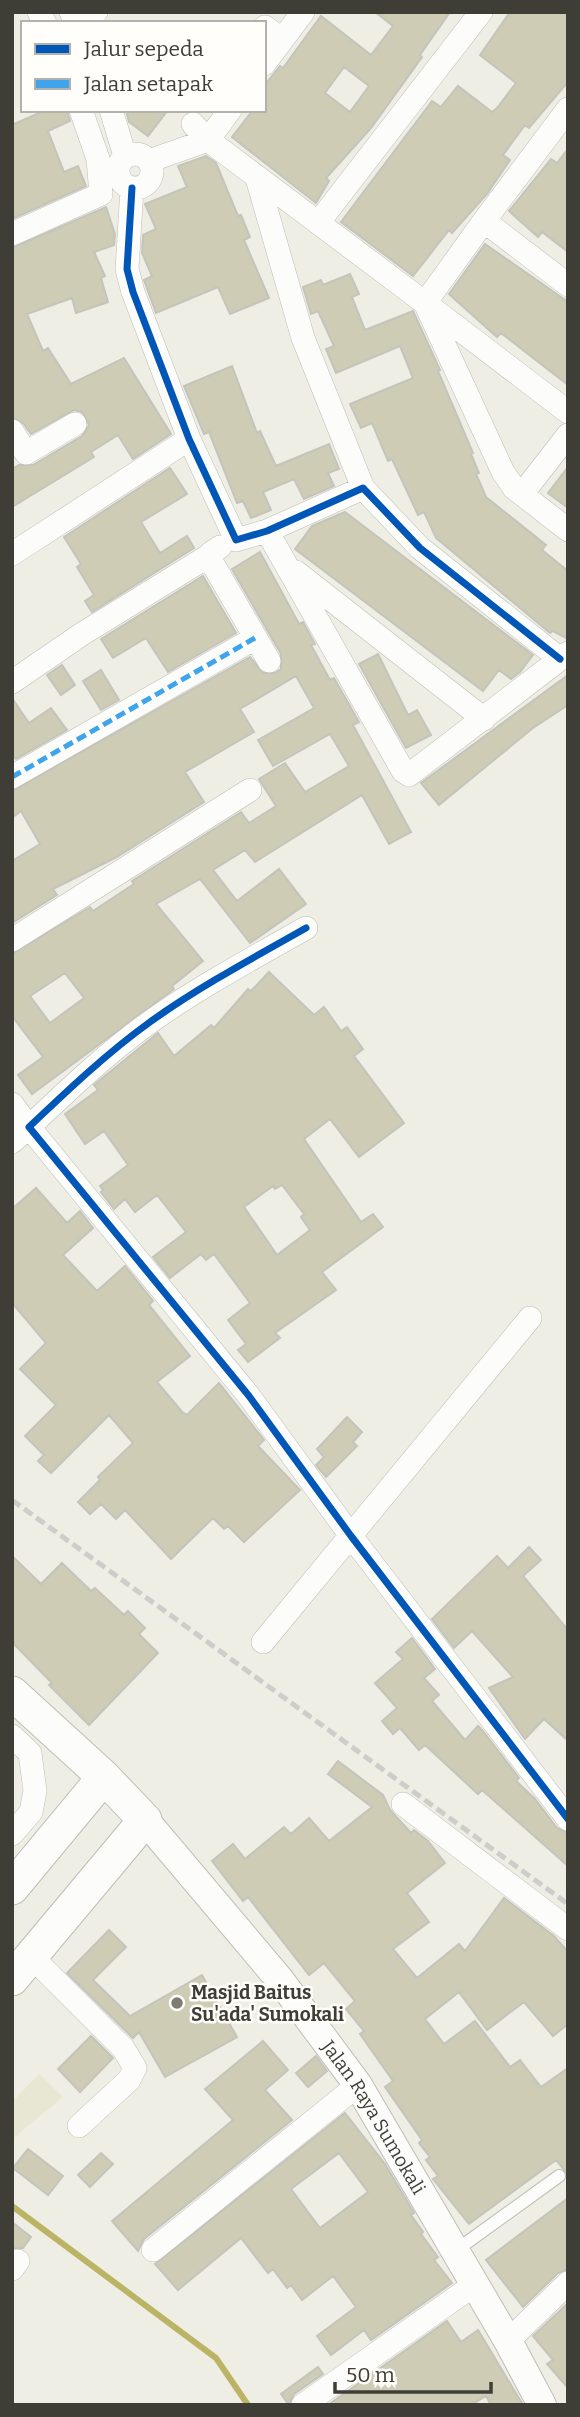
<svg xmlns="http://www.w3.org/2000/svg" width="580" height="2417" font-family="Bitter,serif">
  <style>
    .built { fill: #e8e7d4 }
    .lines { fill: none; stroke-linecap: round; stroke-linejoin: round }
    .stream { stroke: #bbb465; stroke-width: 6 }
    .building { fill: #ceccb4; stroke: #c4c4bc; stroke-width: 2; fill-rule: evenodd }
    .service-casing { stroke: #bebeb5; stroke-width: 14 }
    .minor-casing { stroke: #bebeb5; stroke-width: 24 }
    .tertiary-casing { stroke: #bebeb5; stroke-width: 30 }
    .secondary-casing { stroke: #bebeb5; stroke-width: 35 }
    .service { stroke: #fcfcfb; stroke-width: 12 }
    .minor { stroke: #fcfcfb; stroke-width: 23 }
    .tertiary { stroke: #fcfcfb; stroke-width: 28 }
    .secondary { stroke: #fcfcfb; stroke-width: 33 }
    .rail { stroke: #cdcdca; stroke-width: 5; stroke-dasharray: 10 5; stroke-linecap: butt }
    .quiet { stroke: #3fa4eb; stroke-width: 5; stroke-dasharray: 10 5; stroke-linecap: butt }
    .cycleway-casing { stroke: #fffefb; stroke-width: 11 }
    .cycleway { stroke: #0057b8; stroke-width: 7 }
    .poi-dot { fill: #7c7c73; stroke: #fffefb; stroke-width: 2.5 }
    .labels { text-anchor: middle; stroke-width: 5; stroke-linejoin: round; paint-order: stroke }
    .poi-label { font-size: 19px; font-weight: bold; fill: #3e3e36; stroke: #fffefb; text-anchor: start }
    .street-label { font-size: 19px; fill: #3e3e36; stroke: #fffefb }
  </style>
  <rect width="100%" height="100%" fill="#eeeee4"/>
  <path class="built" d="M39,2074L63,2097L12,2139V2097L15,2099Z"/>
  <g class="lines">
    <path class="stream" d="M12,2206L216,2358L248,2405"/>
  </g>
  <path class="building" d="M375,12H450L420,55L422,57L371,128L326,178L329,181L316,203L232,137L253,110H264V86L280,66L283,68L321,16L371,55L393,26ZM344,67L369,86L350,112L325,93Z
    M510,12H568V82L529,128L525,125L503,155L510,160L487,194L452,233L449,230L413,276L341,222L432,101L441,107L458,86L492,112L497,108L516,83L480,55Z
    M46,110H67L70,121L48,131L64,172L78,166L86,186L12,219V125Z
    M126,110H168L148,136L129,122Z
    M568,149V252L542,232L538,237L509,211L551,159L557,163Z
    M206,156L216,163L238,216L241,215L250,237L244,240L269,298L230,314L218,287L156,313L144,280L152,276L142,253L143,235L156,229L145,204L187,187L178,166Z
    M106,207L115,234L114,245L94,252L105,276L101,278L108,302L76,313L72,298L27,314L43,351L48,348L71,384L124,358L171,434L133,459L118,435L91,452L94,457L12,507V469L19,465H33L82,436L89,425L82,412L74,410L31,434L23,423L12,417V248Z
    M485,244L568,302V385L501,333L497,337L449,294Z
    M350,274L359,294L352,297L365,330L413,311L440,370L438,371L473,453L471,454L479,473L476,474L486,497L546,545L542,550L568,571V639L553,631L550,633L436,538L424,512L418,515L392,459L388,461L372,423L361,428L350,404L413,378L400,346L336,373L326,349L334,346L318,311L311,314L303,287L321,280L323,285Z
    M232,366L257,433L260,431L276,466L329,444L339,469L328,473L334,486L304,499L294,479L263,492L271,510L251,518L243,501L237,503L209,432L204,434L184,386Z
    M568,467V508L548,493Z
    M170,468L187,494L141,522L160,553L187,536L194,548L92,612L85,601L94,595L77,567L81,564L64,537Z
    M345,512L533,655L520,672L511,679L499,670L483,691L295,549L312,526Z
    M260,552L299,624L303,622L315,644L311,645L330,680L334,678L359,722L353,725L411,832L389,844L362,795L255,862L245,850L213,870L237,901L279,869L306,904L250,943L200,879L156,904L203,961L172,986L174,989L32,1094L18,1075L43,1057L12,1016V954L90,907L93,911L134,884L132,881L241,812L249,823L276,806L259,779L285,763L305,792L349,766L330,734L273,766L258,740L314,708L296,676L240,709L254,732L185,772L204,802L117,857L53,889L57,895L12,923V861L40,844L21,811L12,818V791L250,657L263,673H275L281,669V654L232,569ZM65,973L84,998L50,1023L30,996Z
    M203,576L236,633L168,672L146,638L113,658L101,639Z
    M378,654L408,715L417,710L431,735L406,748L359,664Z
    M62,665L75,685L61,695L47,675Z
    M101,670L119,700L101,710L83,681Z
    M568,675V705L533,728L439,805L421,783Z
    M12,698L29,723L51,708L67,730L16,759L12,754Z
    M269,972L314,1015L324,1007L341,1031L347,1027L363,1049L354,1056L404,1123L359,1157L330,1119L304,1139L361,1222L373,1214L383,1227L322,1272L336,1290L275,1333L280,1338L248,1362L238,1350L246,1344L228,1320L250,1303L214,1254L206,1260L201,1254L170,1278L153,1257L186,1232L157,1195L135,1212L125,1199L114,1209L101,1192L103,1190L100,1186L128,1165L104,1131L85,1144L65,1114L98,1090L94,1085L158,1033L174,1056L211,1025L214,1028L248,989L251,991ZM282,1185L304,1214L301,1217L310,1230L277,1255L244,1207L273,1186L275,1189Z
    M36,1188L67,1223L80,1211L93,1228L63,1255L97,1291L125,1266L153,1301L149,1305L190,1356L157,1382L183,1413L187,1415L219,1383L264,1440L258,1446L300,1490L244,1542L228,1526L224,1529L213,1518L171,1559L125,1510L116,1519L101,1504L90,1514L78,1502L100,1480L98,1477L133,1443L109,1415L51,1473L38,1461L44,1455L25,1436L56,1405L20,1369L46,1343L12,1303V1209Z
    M347,1417L362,1432L353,1442L357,1446L326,1477L316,1465L324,1457L317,1449Z
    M529,1547L541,1560L523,1576L568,1630V1741L544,1719L525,1739L489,1688L513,1677L472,1631L454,1648L432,1619L497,1556L508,1568Z
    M12,1556L41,1584L62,1563L91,1591L95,1588L124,1615L128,1611L145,1628L139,1634L158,1653L89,1725L49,1685L52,1683L12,1642Z
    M412,1638L435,1669L424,1678L439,1695L432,1701L465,1740L478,1726L482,1730L519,1778L516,1781L535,1799L557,1828L568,1833V1866L482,1790L478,1794L425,1745L419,1750L400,1728L393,1734L382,1721L397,1708L375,1683L403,1659L396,1652Z
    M338,1761L383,1795L390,1810L411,1833L414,1830L428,1841L445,1863L407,1893L429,1922L393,1949L417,1978L459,1944L465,1951L504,1898L554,1936L568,1952V2024L553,2036L524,2002L487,2030L459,1992L425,2019L444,2044L475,2021L510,2067L520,2060L541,2087L568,2068V2175L556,2160L469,2224L433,2179L438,2176L426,2160L430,2157L419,2143L422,2140L385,2087L393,2081L360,2034L364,2031L346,2009L355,2001L324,1963L309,1975L248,1897L243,1901L212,1861L233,1844L245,1859L284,1827L291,1834L309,1818L329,1841L372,1807L328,1774Z
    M109,1930L126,1947L93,1980L130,2016L202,1975L237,2037L165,2077L139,2032L133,2038L67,1973Z
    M91,2036L113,2058L80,2092L58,2069Z
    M263,2041L288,2070L265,2090L292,2120L144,2239L138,2251L112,2221L233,2120L205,2089Z
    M316,2056L327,2071L308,2087L296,2073Z
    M345,2113L385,2164L414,2213L411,2215L423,2232L421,2234L438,2257L434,2260L452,2283L371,2340L364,2330L331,2355L317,2336L356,2307L333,2276L302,2300L291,2285L287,2288L273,2269L268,2273L241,2238L178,2290L155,2264ZM339,2153L368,2192L320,2228L291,2189Z
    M28,2149L63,2176L48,2195L13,2168Z
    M101,2153L113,2164L90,2187L78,2175Z
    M568,2198V2269L558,2273L523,2307L486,2260Z
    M12,2222L31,2237L23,2248H12Z
    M568,2303V2388L547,2364L553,2360L533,2336Z
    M447,2321L461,2342L478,2330L523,2405H491L486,2396L471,2405H328Z
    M318,2367L323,2374L294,2394L289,2405L281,2394Z"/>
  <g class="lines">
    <defs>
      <path id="service" d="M455,2251L559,2176"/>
      <path id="minor" d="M39,12L45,23
        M71,12L76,23
        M88,23L96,12
        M265,27L282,40
        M264,64L303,12
        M111,110L125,156
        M193,124L208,140L425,303L503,472L514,488L568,530
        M118 171a17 17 0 1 1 34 0a17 17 0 1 1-34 0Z
        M149,161L208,140L230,110
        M257,178L303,338L363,488
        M132,188L127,269L133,292L189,439L236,540L267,531L363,488L420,548L560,659
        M484,221L568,109
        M318,223L481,12
        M12,234L101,194L98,159L81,110
        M568,285L484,221L425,303L568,412
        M12,431L26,453L75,424
        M522,494L568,435
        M267,531L403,771L409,775L568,653
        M220,547L211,553L210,559L269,661
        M12,554L189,439
        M296,572L484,719
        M12,682L82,634L210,555
        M12,777L255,638
        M306,928C253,958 199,987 150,1022C107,1053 68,1090 29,1127L249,1396L351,1536L568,1819
        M12,940L250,790
        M12,1104L29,1127L12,1142
        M263,1642L530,1318
        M12,1736L30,1753L35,1791L31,1812L12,1834
        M403,1804L568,1929
        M31,1956L123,2048L135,2068L129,2080L79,2126
        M153,2250L358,2085
        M12,2269L18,2261
        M508,2341L568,2283
        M303,2405L474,2285"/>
      <g id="tertiary">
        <path id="s1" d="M145,1820L280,1980L358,2085L508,2341L542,2405"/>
      </g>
      <path id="secondary" d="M12,1693L104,1777L145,1820L12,1979
        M12,1888L104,1777"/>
    </defs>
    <use href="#service" class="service-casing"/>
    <use href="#minor" class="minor-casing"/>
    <use href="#tertiary" class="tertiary-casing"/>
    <use href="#secondary" class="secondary-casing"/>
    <use href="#service" class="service"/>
    <use href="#minor" class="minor"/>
    <use href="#tertiary" class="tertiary"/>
    <use href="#secondary" class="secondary"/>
    <path class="rail" d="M12,1500L568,1904"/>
    <path class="quiet" d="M12,777L255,638"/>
    <defs>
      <path id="cycleway" d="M132,188L127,269L133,292L189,439L236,540L267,531L363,488L420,548L560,659
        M306,928C253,958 199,987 150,1022C107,1053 68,1090 29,1127L249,1396L351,1536L568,1819"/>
    </defs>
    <use href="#cycleway" class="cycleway-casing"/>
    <use href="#cycleway" class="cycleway"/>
  </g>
  <circle class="poi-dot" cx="177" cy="2003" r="7"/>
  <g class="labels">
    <g class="poi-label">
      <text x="191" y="1999">Masjid Baitus<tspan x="191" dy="22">Su'ada' Sumokali</tspan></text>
    </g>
    <g class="street-label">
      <text dy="7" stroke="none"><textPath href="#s1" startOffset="376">Jalan Raya Sumokali</textPath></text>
    </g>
  </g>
  <rect width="580" height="2417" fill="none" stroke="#3e3e36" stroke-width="28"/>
  <rect x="21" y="21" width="245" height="91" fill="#fffefb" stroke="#b2b1ac" stroke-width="2"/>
  <rect x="35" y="44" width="35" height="10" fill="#0057b8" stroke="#b2b1ac" stroke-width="2"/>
  <text x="84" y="56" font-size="21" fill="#3e3e36">Jalur sepeda</text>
  <rect x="35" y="79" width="35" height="10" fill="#3fa4eb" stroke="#b2b1ac" stroke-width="2"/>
  <text x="84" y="91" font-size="21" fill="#3e3e36">Jalan setapak</text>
  <path d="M335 2382v10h156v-10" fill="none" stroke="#3e3e36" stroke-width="3.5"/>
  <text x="346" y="2382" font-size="21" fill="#3e3e36" stroke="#fffefb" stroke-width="5" paint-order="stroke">50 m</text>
</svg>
